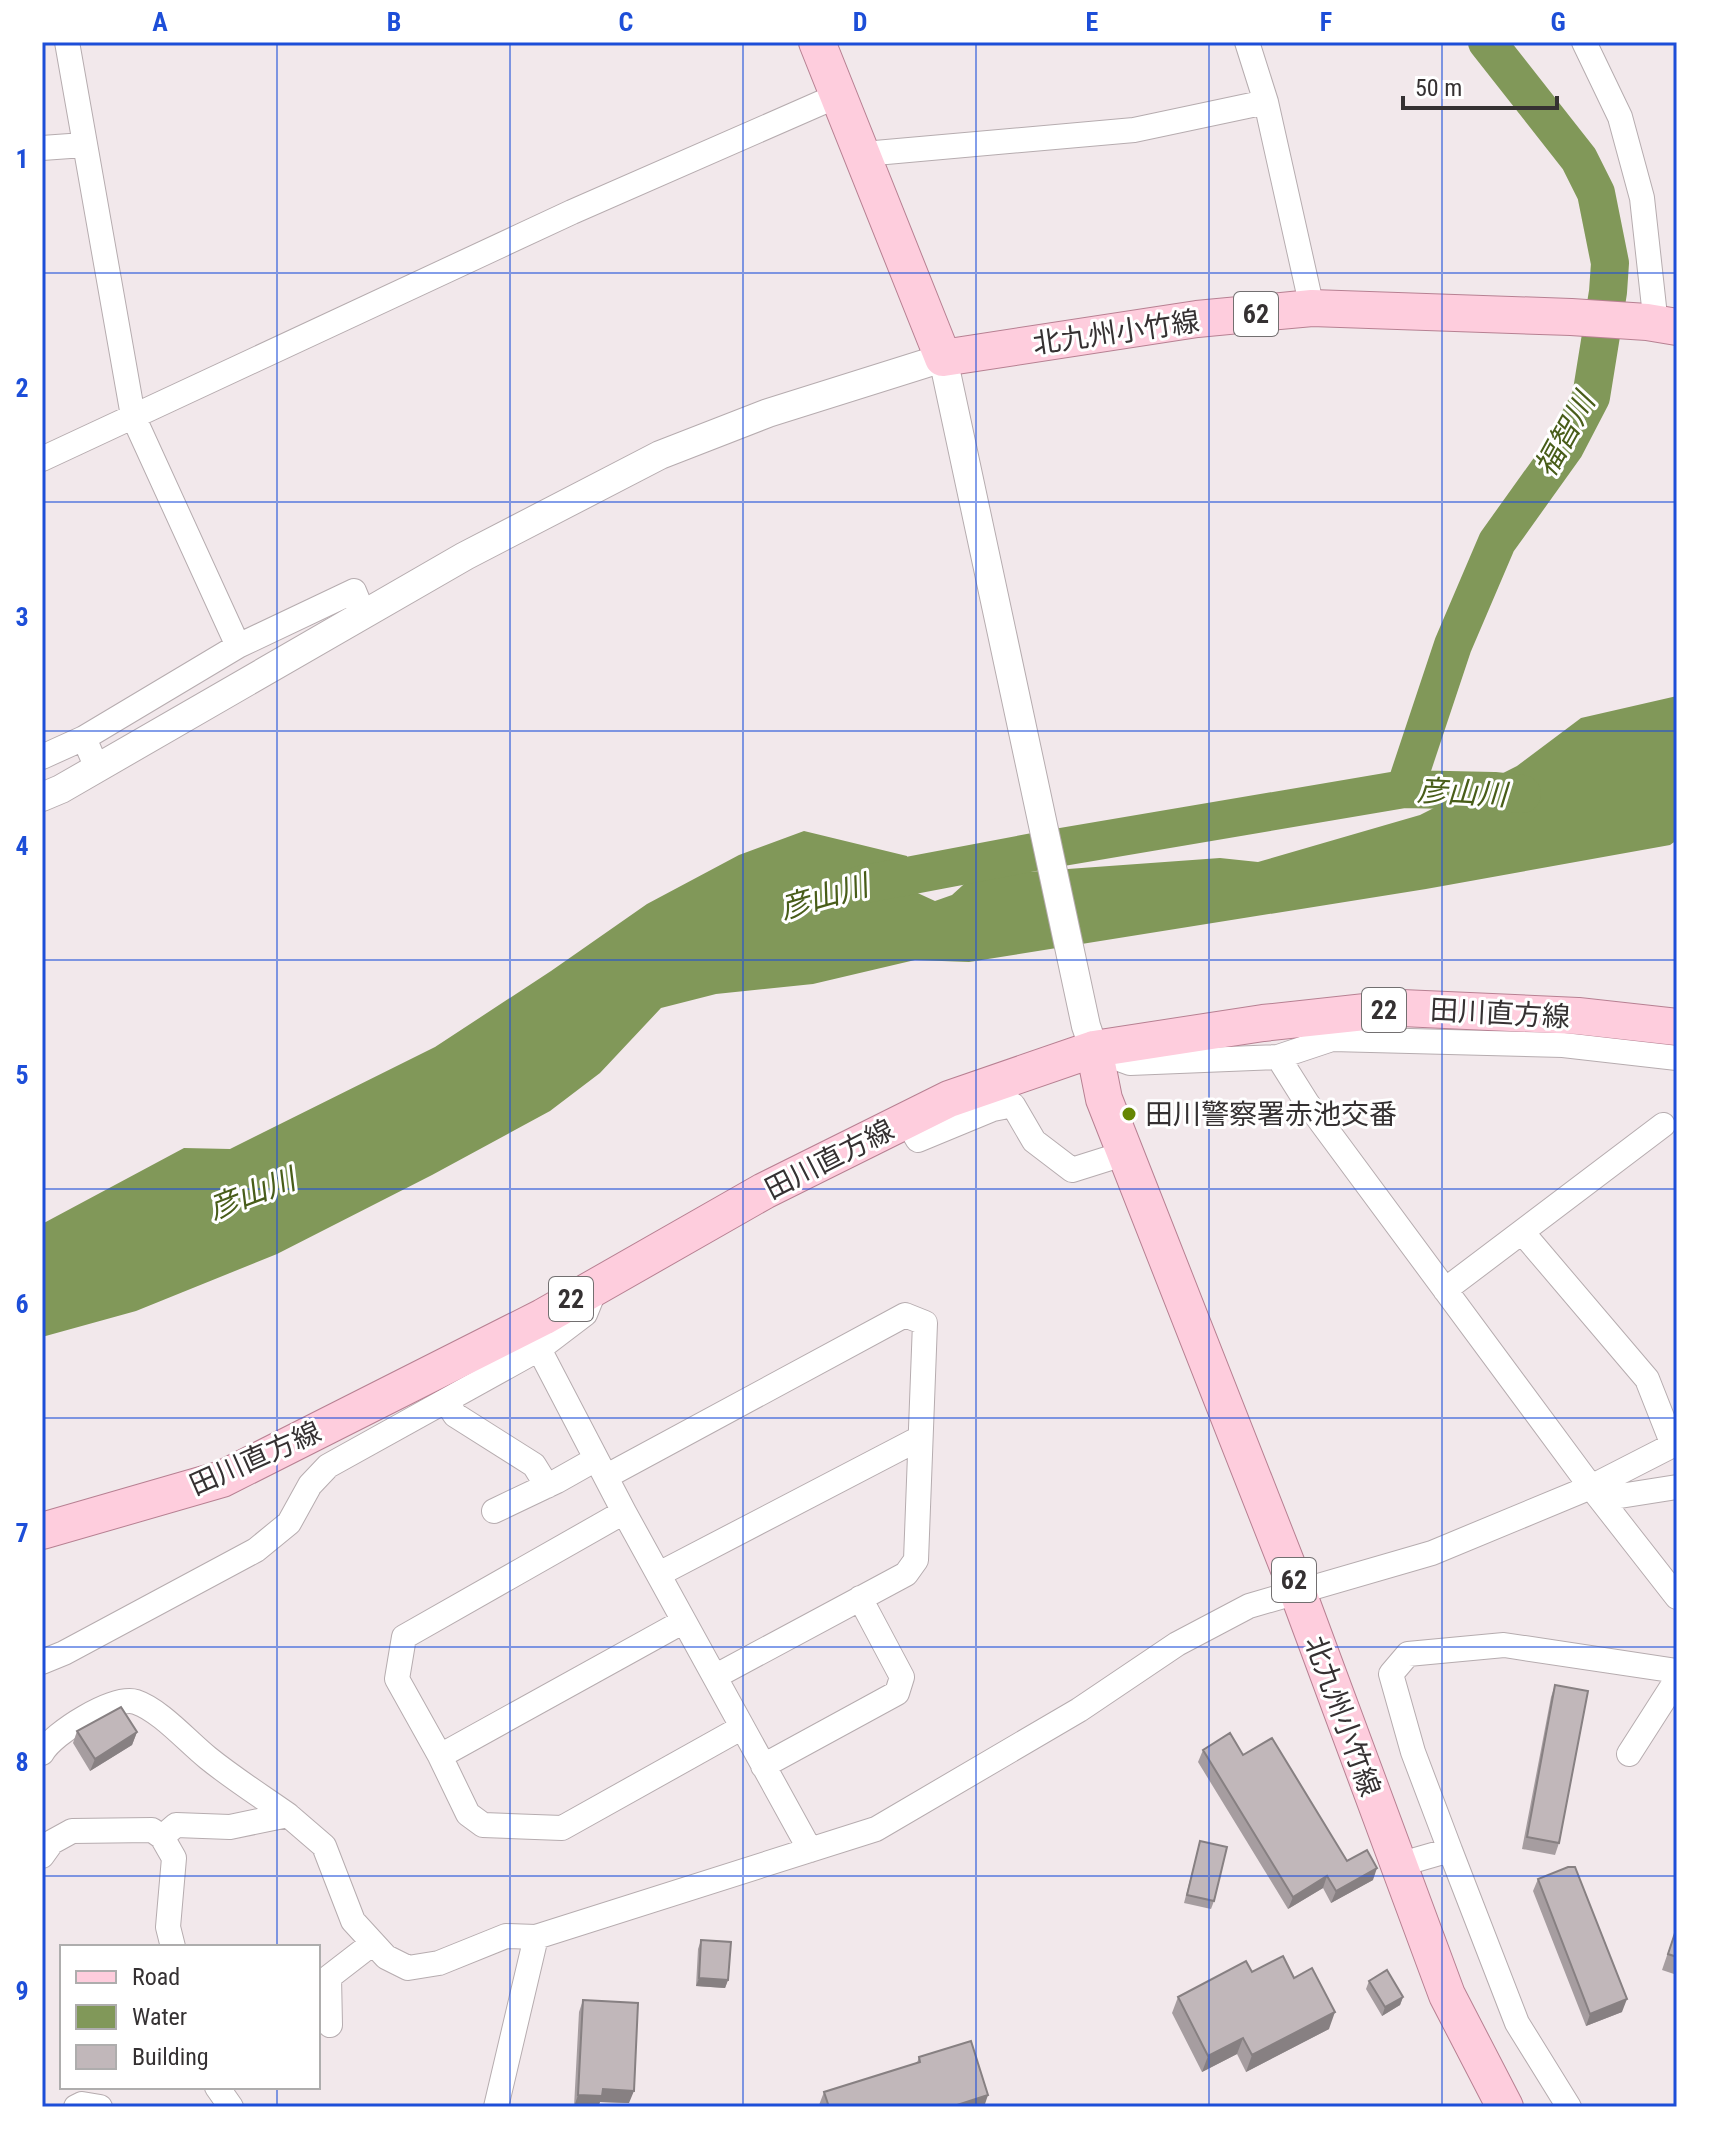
<svg xmlns="http://www.w3.org/2000/svg" width="1719" height="2149" font-family="'Roboto Condensed','Noto Sans JP',sans-serif">
  <style>
    .water { fill: #819859 }
    .lines { fill: none; stroke-linecap: round; stroke-linejoin: round }
    .river { stroke: #819859; stroke-width: 38 }
    .minor-casing { stroke: #b6acaf; stroke-width: 26 }
    .tertiary-casing { stroke: #b6acaf; stroke-width: 30 }
    .primary-casing { stroke: #b78092; stroke-width: 38 }
    .minor { stroke: #fff; stroke-width: 24 }
    .tertiary { stroke: #fff; stroke-width: 28 }
    .primary { stroke: #fecddd; stroke-width: 36 }
    .wall { fill: #a69da0 }
    .shaded-wall { fill: #878082 }
    .building { fill: #c1b7ba; stroke: #878082; stroke-width: 2 }
    .grid { fill: none; stroke: #1d4ed8; stroke-width: 2; stroke-opacity: 0.55 }
    .poi-dot { fill: #658602; stroke: #fff; stroke-width: 3 }
    .labels { text-anchor: middle; stroke-width: 6; stroke-linejoin: round; paint-order: stroke }
    .shield { fill: #fff; stroke: #726f70; stroke-width: 2 }
    .shield-label { font-size: 26px; font-weight: bold; fill: #353132 }
    .street-label { font-size: 28px; fill: #353132; stroke: #fff }
    .poi-label { font-size: 28px; fill: #353132; stroke: #fff; text-anchor: start }
    .water-label { font-size: 30px; font-style: italic; fill: #485d19; stroke: #fff }
    .neatline { fill: none; stroke: #1d4ed8; stroke-width: 3 }
    .grid-label { font-size: 26px; text-anchor: middle; font-weight: bold; fill: #1d4ed8 }
  </style>
  <rect width="100%" height="100%" fill="#f2e8eb"/>
  <path class="water" d="M1677,696V840L1670,845L1426,889L969,962L915,960L813,984L716,994L661,1008L600,1073L550,1111L432,1175L277,1254L136,1311L42,1337V1224L184,1148L230,1149L435,1047L551,971L647,904L739,855L804,831L907,856L911,890L935,901L952,895L973,876L1220,858L1258,862L1420,815L1517,766L1581,718Z"/>
  <g class="lines">
    <path class="river" d="M1405,789L1453,645L1497,542L1565,447L1591,397L1608,292L1610,263L1596,193L1579,159L1487,42
      M860,885L1050,849L1404,789L1494,791L1522,794"/>
    <defs>
      <path id="minor" d="M67,42L133,416L238,646L84,738L97,768
        M1247,42L1266,102L1312,308
        M1584,42L1620,117L1642,198L1656,325
        M42,148L84,145
        M864,154L1134,130L1266,102
        M42,459L572,212L839,95
        M238,646L354,591L364,615
        M42,757L84,738
        M1100,1052L1130,1063L1278,1057L1332,1039L1563,1045L1677,1058
        M1278,1057L1307,1103L1591,1487L1677,1597
        M906,1120L918,1140L993,1109L1013,1105L1034,1141L1072,1170L1126,1153
        M1522,1232L1647,1379L1673,1445
        M1445,1290L1663,1125
        M539,1349L624,1512L810,1850
        M446,1401L455,1415L534,1465L547,1486
        M607,1476L905,1315L925,1323L916,1560L906,1574L716,1676
        M1601,1499L1677,1487
        M494,1511L557,1481L596,1459
        M624,1512L404,1637L397,1679L440,1756L468,1814L483,1825L562,1828L741,1728
        M659,1574L920,1438
        M42,1662L64,1653L256,1550L289,1523L310,1485L328,1466L539,1349L585,1314L596,1287
        M42,1753C53,1733 114,1695 136,1702C160,1710 188,1742 208,1758C234,1779 261,1796 288,1815
        M1629,1754L1677,1679
        M440,1756L684,1621
        M763,1766L897,1693L902,1677L860,1598
        M162,1837L176,1825L230,1827L288,1815L324,1846L353,1921L386,1957L408,1968L439,1963L506,1936L536,1937L876,1829L1079,1710L1177,1644L1249,1606L1432,1553L1591,1487L1677,1443
        M1450,1850L1413,1752L1391,1674L1408,1654L1504,1645L1677,1671
        M42,1856L52,1842L72,1831L152,1830L162,1837L174,1858L168,1927L173,1947
        M1398,1865L1450,1850L1517,2023L1569,2107
        M330,2025L329,1977L373,1943
        M217,2087L231,2107
        M76,2107L82,2104L100,2107
        M496,2107L536,1937"/>
      <path id="tertiary" d="M42,797L61,789L465,556L660,455L768,413L943,358L1086,1026L1094,1049"/>
      <path id="primary" d="M817,42L943,358L1197,319L1312,308L1571,317L1647,322L1677,327
        M1094,1049L1104,1099L1297,1590L1447,1995L1505,2107
        M42,1531L222,1479L543,1317L764,1191L949,1099L1094,1049L1263,1023L1402,1008L1578,1016L1677,1027"/>
    </defs>
    <use href="#minor" class="minor-casing"/>
    <use href="#tertiary" class="tertiary-casing"/>
    <use href="#primary" class="primary-casing"/>
    <use href="#minor" class="minor"/>
    <use href="#tertiary" class="tertiary"/>
    <use href="#primary" class="primary"/>
  </g>
  <path class="wall" d="M1555,1685L1559,1843L1555,1855L1522,1849L1551,1697Z
    M77,1731L137,1732L132,1745L90,1771L73,1743Z
    M1203,1750L1243,1755L1347,1861L1373,1880L1331,1903L1323,1888L1288,1909L1198,1762Z
    M1200,1841L1214,1901L1211,1909L1184,1903Z
    M1538,1879L1622,2012L1586,2026L1533,1891Z
    M1677,1926V1975L1662,1970Z
    M701,1940L728,1980L725,1988L696,1986L698,1949Z
    M1252,1972L1294,1978L1329,2029L1246,2072L1237,2054L1202,2072L1172,2013L1178,1997Z
    M1369,1981L1403,1997L1400,2005L1382,2016L1366,1989Z
    M583,2000L629,2103L600,2102L598,2107H574L579,2012Z
    M919,2057L984,2107H820L819,2105L824,2092L917,2063Z"/>
  <path class="shaded-wall" d="M137,1732L132,1745L90,1771L95,1759Z
    M1377,1868L1373,1880L1331,1903L1336,1891Z
    M1327,1876L1323,1888L1288,1909L1293,1897Z
    M699,1978L728,1980L725,1988L696,1986Z
    M1403,1997L1400,2005L1382,2016L1385,2007Z
    M1627,1999L1622,2012L1586,2026L1590,2014Z
    M1335,2012L1329,2029L1246,2072L1252,2055Z
    M1243,2038L1237,2054L1202,2072L1208,2056Z
    M603,2089L634,2091L629,2103L600,2102L598,2107H574L578,2095Z
    M988,2095L984,2107H951Z"/>
  <path class="building" d="M1555,1685L1588,1691L1559,1843L1527,1837Z
    M121,1707L137,1732L95,1759L77,1731Z
    M1230,1733L1243,1755L1272,1738L1347,1861L1367,1850L1377,1868L1336,1891L1327,1876L1293,1897L1203,1750Z
    M1200,1841L1227,1847L1214,1901L1187,1895Z
    M1568,1867H1575L1627,1999L1590,2014L1538,1879Z
    M1677,1927V1957L1668,1954Z
    M701,1940L731,1942L728,1980L699,1978Z
    M1283,1956L1294,1978L1312,1968L1335,2012L1252,2055L1243,2038L1208,2056L1178,1997L1246,1961L1252,1972Z
    M1387,1970L1403,1997L1385,2007L1369,1981Z
    M583,2000L638,2003L634,2091L603,2089L602,2096L578,2095Z
    M971,2041L988,2095L951,2107H829L824,2092L920,2062L919,2057Z"/>
  <path class="grid" d="M277,42V1947M510,42V2107M743,42V2107M976,42V2107M1209,42V2107M1442,42V2107M42,273H1677M42,502H1677M42,731H1677M42,960H1677M42,1189H1677M42,1418H1677M42,1647H1677M42,1876H1677M277,2087V2107"/>
  <circle class="poi-dot" cx="1129" cy="1114" r="8"/>
  <g class="labels">
    <g class="shield">
      <rect x="1234" y="292" width="44" height="44" rx="6"/>
      <rect x="1362" y="988" width="44" height="44" rx="6"/>
      <rect x="549" y="1277" width="44" height="44" rx="6"/>
      <rect x="1272" y="1558" width="44" height="44" rx="6"/>
    </g>
    <g class="shield-label">
      <text x="1256" y="323">62</text>
      <text x="1384" y="1019">22</text>
      <text x="571" y="1308">22</text>
      <text x="1294" y="1589">62</text>
    </g>
    <g class="street-label">
      <text transform="translate(1116 332) rotate(-8)" y="10">北九州小竹線</text>
      <text transform="translate(1500 1013) rotate(3)" y="10">田川直方線</text>
      <text transform="translate(829 1159) rotate(-27)" y="10">田川直方線</text>
      <text transform="translate(255 1458) rotate(-24)" y="10">田川直方線</text>
      <text transform="translate(1343 1716) rotate(70)" y="10">北九州小竹線</text>
    </g>
    <g class="poi-label">
      <text x="1145" y="1124">田川警察署赤池交番</text>
    </g>
    <g class="water-label">
      <text transform="translate(1565 435) rotate(-61)" y="10">福智川</text>
      <text transform="translate(1462 793) rotate(3)" y="10">彦山川</text>
      <text transform="translate(824 897) rotate(-16)" y="10">彦山川</text>
      <text transform="translate(252 1194) rotate(-21)" y="10">彦山川</text>
    </g>
  </g>
  <rect width="1719" height="2149" fill="none" stroke="#ffffff" stroke-width="88"/>
  <rect x="60" y="1945" width="260" height="144" fill="#ffffff" stroke="#aeadad" stroke-width="2"/>
  <rect x="76" y="1971" width="40" height="12" fill="#fecddd" stroke="#aeadad" stroke-width="2"/>
  <text x="132" y="1985" font-size="24" fill="#353132">Road</text>
  <rect x="76" y="2005" width="40" height="24" fill="#819859" stroke="#aeadad" stroke-width="2"/>
  <text x="132" y="2025" font-size="24" fill="#353132">Water</text>
  <rect x="76" y="2045" width="40" height="24" fill="#c1b7ba" stroke="#aeadad" stroke-width="2"/>
  <text x="132" y="2065" font-size="24" fill="#353132">Building</text>
  <path d="M1403 96v12h154v-12" fill="none" stroke="#353132" stroke-width="4"/>
  <text x="1415" y="96" font-size="24" fill="#353132" stroke="#ffffff" stroke-width="6" paint-order="stroke">50 m</text>
  <rect x="44" y="44" width="1631" height="2061" class="neatline"/>
  <g class="grid-label">
    <text x="160" y="31">A</text>
    <text x="394" y="31">B</text>
    <text x="626" y="31">C</text>
    <text x="860" y="31">D</text>
    <text x="1092" y="31">E</text>
    <text x="1326" y="31">F</text>
    <text x="1558" y="31">G</text>
    <text x="22" y="168">1</text>
    <text x="22" y="397">2</text>
    <text x="22" y="626">3</text>
    <text x="22" y="855">4</text>
    <text x="22" y="1084">5</text>
    <text x="22" y="1313">6</text>
    <text x="22" y="1542">7</text>
    <text x="22" y="1771">8</text>
    <text x="22" y="2000">9</text>
  </g>
</svg>
